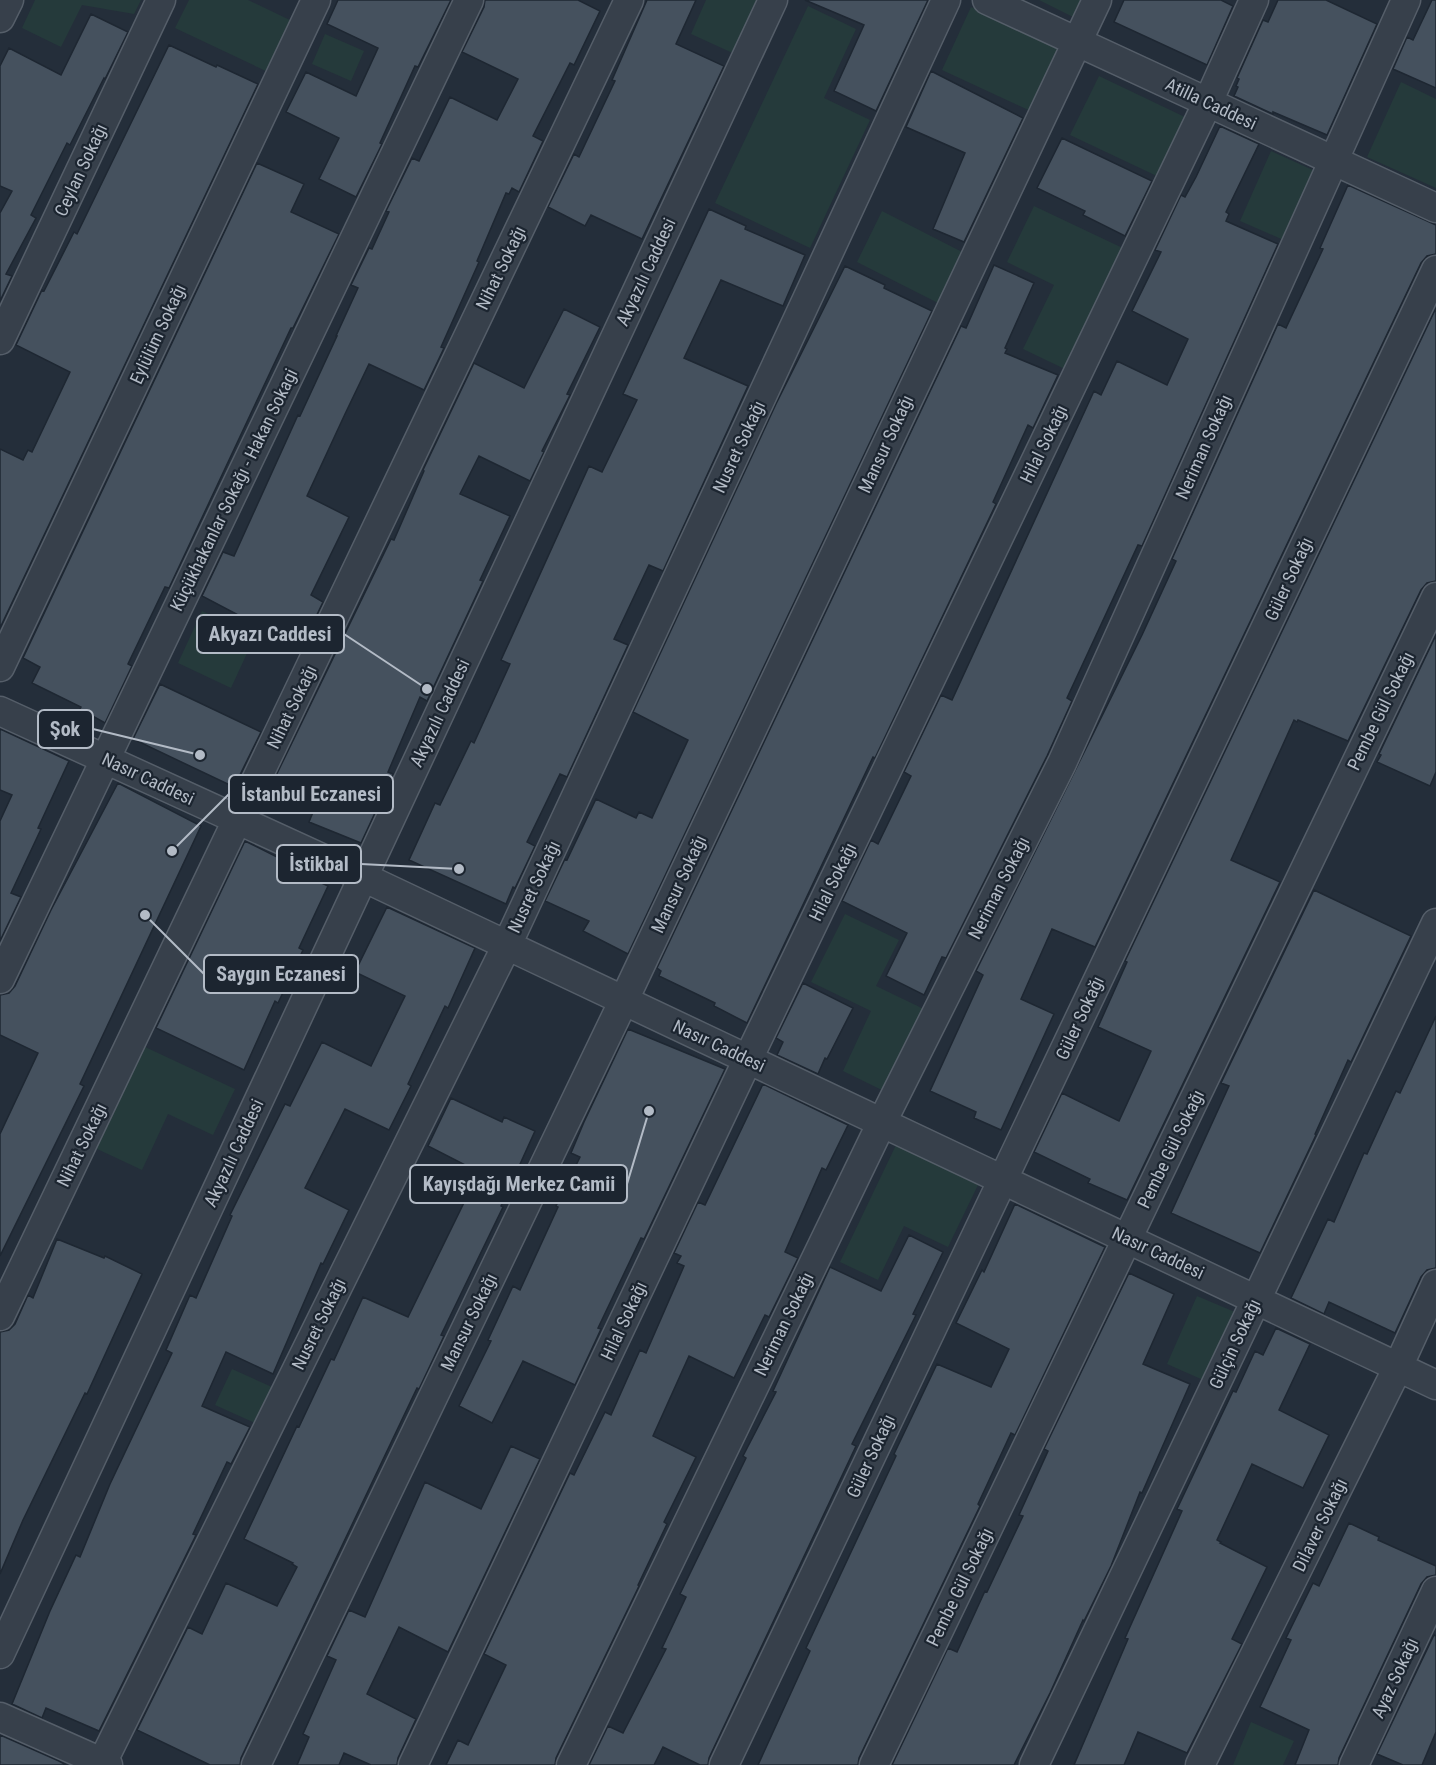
<svg xmlns="http://www.w3.org/2000/svg" width="1436" height="1765" font-family="'Roboto Condensed',sans-serif">
  <style>
    .green { fill: #253a3b }
    .building { fill: #45515e; stroke: #1e2732; stroke-width: 1.5 }
    .lines { fill: none; stroke-linecap: round; stroke-linejoin: round }
    .minor-casing { stroke: #555e69; stroke-width: 31 }
    .minor { stroke: #37404b; stroke-width: 28 }
    .labels { text-anchor: middle; stroke-width: 4.5; stroke-linejoin: round; paint-order: stroke }
    .street-label { font-size: 18px; fill: #b3bbc6; stroke: #1c2530 }
    .leader { fill: none; stroke: #b3bbc6; stroke-width: 2 }
    .callout-dot { fill: #b3bbc6; stroke: #1c2530; stroke-width: 2 }
    .callout { fill: #1c2530; stroke: #b3bbc6; stroke-width: 2 }
    .callout-label { font-size: 20px; text-anchor: middle; font-weight: bold; fill: #b3bbc6 }
  </style>
  <rect width="100%" height="100%" fill="#242e3a"/>
  <path class="green" d="M35,0H141L134,14L82,5L61,47L22,28Z
    M189,0H248L294,22L270,73L175,28Z
    M706,0H762L737,55L691,34Z
    M1039,0H1089L1079,20Z
    M808,6L856,29L824,98L870,120L810,248L715,203Z
    M971,7L1065,51L1037,114L942,70Z
    M325,34L364,51L351,81L312,64Z
    M1099,76L1189,119L1161,178L1070,135Z
    M1401,82L1436,99V188L1367,157Z
    M1271,151L1326,176L1295,245L1240,221Z
    M1034,206L1129,251L1071,372L1023,349L1054,285L1007,262Z
    M882,211L968,255L942,305L857,262Z
    M202,611L255,636L231,688L178,663Z
    M845,914L899,940L876,986L930,1012L890,1094L843,1071L871,1011L811,982Z
    M143,1046L235,1089L213,1135L168,1114L142,1170L95,1148Z
    M896,1145L978,1185L948,1247L904,1226L878,1280L840,1262Z
    M1197,1296L1249,1318L1219,1387L1167,1364Z
    M232,1369L272,1387L255,1423L215,1405Z
    M1251,1722L1294,1741L1283,1765H1233Z"/>
  <path class="building" d="M338,0H451L418,67L415,66L380,143L382,144L356,197L319,179L339,138L286,112L306,72L356,96L378,48L327,24Z
    M485,0H578L600,11L574,65L570,63L533,136L543,141L519,192L512,188L509,194L506,193L477,261L479,262L441,347L444,348L424,390L369,364L345,414L307,496L349,517L311,595L323,602L300,650L259,629L261,627L202,596L223,552L234,556L298,415L300,416L337,336H336L358,288L351,285L369,248L372,249L389,212L386,211L412,158L419,161L450,97L497,120L518,79L462,52L484,7Z
    M647,0H696L676,44L724,66L642,239L591,215L585,226L548,207L574,154L579,157L615,81L612,80Z
    M805,0H928L876,111L834,91L864,25Z
    M1124,0H1221L1233,6L1207,65L1114,22Z
    M1278,0H1326L1377,24L1327,135L1273,112V114L1234,96L1238,87L1236,86L1239,79L1237,78L1263,20L1268,22Z
    M1432,0H1436V88L1393,69L1407,37L1413,40Z
    M91,14L128,32L105,79L104,78L70,145L67,143L31,215L36,218L6,274L12,276L0,301V213L12,191L0,186V66L9,48L61,75Z
    M169,45L216,67L217,65L258,84L0,628V449L23,460L28,450L32,452L70,372L16,345L42,290L44,291L74,232L77,234Z
    M931,71L1023,118L964,242L933,229L965,153L906,127Z
    M1220,126L1259,144L1226,212L1229,214L1226,221L1278,244L1142,546L1138,545L1067,698L1072,701L1047,756L946,958L942,957L924,995L886,976L907,933L842,901L871,840L878,844L911,776L904,772L941,695L952,700L1094,391L1101,395L1117,361L1167,385L1188,339L1132,311L1161,252L1155,250L1181,195L1185,197L1196,177Z
    M1062,138L1152,181L1125,236L1083,215L1085,211L1037,188Z
    M257,163L304,184L291,212L339,234L293,328H291L169,588L165,587L128,664L132,666L105,723L80,709L81,707L32,683L40,667L23,658Z
    M1348,185L1436,225V254L1427,256L1421,263L1095,947L1052,929L1021,999L1054,1014L1001,1130L974,1118L976,1112L930,1091L983,975L976,971L1142,635L1176,561L1172,559L1278,324L1286,328L1323,249L1320,248Z
    M709,209L746,226L745,229L805,255L783,306L721,280L684,358L748,386L663,571L649,565L614,639L628,645L567,777L560,774L527,842L535,846L515,888L513,887L506,904L409,860L435,803L440,805L471,741L474,743L510,664L501,660L589,466L602,472L637,400L623,394Z
    M994,265L1034,283L1005,348L1007,349L1005,353L1058,375L1033,428L1028,425L993,502L996,504L875,758L873,757L747,1023L714,1006L715,1003L659,976L661,971L657,968L961,326L966,328Z
    M845,266L885,285L884,288L932,311L628,954L583,931L589,921L545,901L565,859L567,860L596,799L636,818L639,812L652,818L688,740L633,712L776,404Z
    M1436,308V581L1427,583L1421,590L1348,741L1298,720L1297,722L1294,720L1231,860L1280,882L1127,1200L1088,1183L1090,1179L1034,1152L1062,1093L1119,1121L1151,1051L1098,1027L1127,962L1125,961Z
    M564,309L600,327L567,394L570,395L542,451L544,452L530,481L479,456L460,494L510,516L480,580L483,581L427,701L420,697L388,772L393,774L361,843L309,822L313,812L269,790L391,539L394,540L424,471L423,470L474,363L524,388Z
    M1436,635V772L1430,786L1377,762L1381,755L1379,754Z
    M160,684L261,732L234,787L133,739Z
    M0,729L69,761L38,828L41,829L11,893L21,897L0,941V821L12,795L0,790Z
    M118,783L201,826L80,1084L84,1086L0,1256V1134L38,1053L0,1035V995L9,993L15,986L51,910Z
    M245,841L289,863L287,867L328,886L299,948L303,950L278,1003L275,1001L244,1070L156,1028Z
    M1314,890L1411,936L1351,1062L1348,1060L1315,1134L1316,1135L1260,1253L1171,1213L1229,1086L1221,1083Z
    M387,907L475,948L448,1008L445,1006L408,1084L411,1086L389,1130L345,1109L305,1188L349,1210L323,1264L321,1263L273,1374L226,1352L202,1406L250,1427L231,1464L227,1462L193,1534L196,1535L99,1731L46,1708L42,1718L12,1704L50,1611L76,1555L80,1557L110,1484L172,1353L166,1350L190,1295L196,1298L232,1216L230,1215L285,1104L290,1106L322,1042L371,1066L405,996L355,972Z
    M803,983L853,1008L827,1059L825,1058L818,1074L777,1055L783,1042L776,1038Z
    M1436,1016V1268L1427,1270L1421,1277L1395,1333L1329,1302L1324,1314L1291,1298L1328,1219L1334,1222L1364,1153L1367,1154L1396,1091L1400,1093Z
    M628,1029L725,1069L644,1239L641,1238L598,1328L601,1329L575,1385L523,1361L492,1423L459,1406L491,1341L488,1340L513,1286L520,1290L558,1207L556,1206L580,1157L571,1153L584,1122Z
    M763,1084L848,1125L826,1170L822,1168L785,1252L798,1258L769,1317L765,1315L734,1378L689,1356L653,1436L696,1457L664,1522L667,1524L638,1585L639,1586L556,1758L555,1765H446L458,1740L468,1745L506,1665L484,1654L570,1473L574,1475L605,1412L611,1415L640,1350L646,1353L684,1266L677,1263L681,1256L674,1253L698,1202L705,1205Z
    M451,1098L502,1122L504,1117L535,1131L501,1206L503,1207L441,1335L444,1336L419,1389L417,1388L241,1758L240,1765H210L137,1730L188,1627L202,1634L226,1583L277,1606L297,1567L292,1564L293,1563L244,1539L297,1426L299,1427L331,1359L334,1360L363,1297L408,1317L479,1172L428,1146Z
    M1015,1204L1105,1247L1015,1435L1011,1433L978,1504L980,1506L859,1758L858,1765H758L810,1651L806,1648L896,1456L894,1454L937,1364L991,1387L1009,1349L956,1323L982,1270L984,1272Z
    M909,1235L943,1252L913,1314L916,1315L852,1444L856,1446L709,1758L708,1765H700L663,1747L654,1765H589L608,1726L623,1733L666,1649L662,1648L686,1597L680,1594L746,1458L743,1456L776,1392L773,1391L830,1267L881,1291Z
    M57,1239L104,1258L105,1256L142,1274L87,1394L85,1393L23,1520L0,1574V1332L9,1330L15,1324L28,1295L33,1298Z
    M1129,1273L1174,1294L1143,1364L1190,1384L1142,1493L1140,1492L1111,1566L1084,1621L1083,1620L1050,1693L1014,1765H892L948,1648L957,1652L985,1591L987,1592L1023,1516L1019,1515L1048,1451L1044,1449Z
    M1276,1328L1310,1344L1279,1410L1329,1435L1303,1488L1252,1464L1217,1540L1221,1542L1220,1543L1267,1567L1232,1639L1242,1644L1187,1753L1138,1732L1124,1765H1074L1128,1639L1125,1638L1182,1511L1177,1509L1233,1391L1236,1392L1255,1351L1263,1355Z
    M511,1446L540,1459L448,1652L399,1627L367,1694L416,1719L398,1758L397,1765H371L344,1753L339,1765H297L309,1737L303,1734L336,1660L327,1656L349,1610L365,1617L425,1482L481,1509Z
    M1349,1523L1379,1537L1378,1540L1436,1566V1575L1427,1577L1421,1584L1339,1758L1338,1765H1295L1309,1730L1260,1707L1291,1640L1286,1638L1313,1583L1319,1586Z
    M1434,1635L1436,1636V1732L1422,1765H1403L1377,1754Z
    M0,1735L59,1761L66,1765H0Z"/>
  <g class="lines">
    <defs>
      <path id="minor" d="M987,0L1436,208
        M0,18L9,0
        M0,340L161,0
        M0,667L316,0
        M0,711L363,877L1436,1385
        M0,979L469,0
        M0,1316L629,0
        M0,1654L773,0
        M0,1717L108,1765
        M101,1765L507,945L946,0
        M256,1765L624,1000L1097,0
        M413,1765L748,1059L1208,102L1254,0
        M571,1765L882,1122L1062,763L1406,0
        M724,1765L1436,270
        M874,1765L1436,597
        M1034,1765L1436,923
        M1200,1765L1398,1367L1436,1284
        M1354,1765L1436,1591"/>
    </defs>
    <use href="#minor" class="minor-casing"/>
    <use href="#minor" class="minor"/>
  </g>
  <g class="labels">
    <g class="street-label">
      <text transform="translate(1211 104) rotate(25)" y="6">Atilla Caddesi</text>
      <text transform="translate(81 170) rotate(-65)" y="6">Ceylan Sokağı</text>
      <text transform="translate(501 268) rotate(-64)" y="6">Nihat Sokağı</text>
      <text transform="translate(646 272) rotate(-65)" y="6">Akyazılı Caddesi</text>
      <text transform="translate(158 334) rotate(-65)" y="6">Eylülüm Sokağı</text>
      <text transform="translate(886 444) rotate(-65)" y="6">Mansur Sokağı</text>
      <text transform="translate(1044 444) rotate(-64)" y="6">Hilal Sokağı</text>
      <text transform="translate(739 447) rotate(-65)" y="6">Nusret Sokağı</text>
      <text transform="translate(1204 447) rotate(-66)" y="6">Neriman Sokağı</text>
      <text transform="translate(234 490) rotate(-64)" y="6">Küçükhakanlar Sokağı - Hakan Sokagi</text>
      <text transform="translate(1289 579) rotate(-65)" y="6">Güler Sokağı</text>
      <text transform="translate(292 707) rotate(-64)" y="6">Nihat Sokağı</text>
      <text transform="translate(1381 711) rotate(-64)" y="6">Pembe Gül Sokağı</text>
      <text transform="translate(440 713) rotate(-65)" y="6">Akyazılı Caddesi</text>
      <text transform="translate(148 779) rotate(25)" y="6">Nasır Caddesi</text>
      <text transform="translate(833 882) rotate(-64)" y="6">Hilal Sokağı</text>
      <text transform="translate(679 884) rotate(-65)" y="6">Mansur Sokağı</text>
      <text transform="translate(534 887) rotate(-65)" y="6">Nusret Sokağı</text>
      <text transform="translate(999 888) rotate(-63)" y="6">Neriman Sokağı</text>
      <text transform="translate(1080 1018) rotate(-65)" y="6">Güler Sokağı</text>
      <text transform="translate(719 1046) rotate(25)" y="6">Nasır Caddesi</text>
      <text transform="translate(82 1145) rotate(-64)" y="6">Nihat Sokağı</text>
      <text transform="translate(1171 1149) rotate(-64)" y="6">Pembe Gül Sokağı</text>
      <text transform="translate(234 1153) rotate(-65)" y="6">Akyazılı Caddesi</text>
      <text transform="translate(1158 1253) rotate(25)" y="6">Nasır Caddesi</text>
      <text transform="translate(624 1321) rotate(-65)" y="6">Hilal Sokağı</text>
      <text transform="translate(469 1322) rotate(-64)" y="6">Mansur Sokağı</text>
      <text transform="translate(319 1324) rotate(-64)" y="6">Nusret Sokağı</text>
      <text transform="translate(784 1324) rotate(-64)" y="6">Neriman Sokağı</text>
      <text transform="translate(1235 1344) rotate(-65)" y="6">Gülçin Sokağı</text>
      <text transform="translate(871 1456) rotate(-65)" y="6">Güler Sokağı</text>
      <text transform="translate(1320 1525) rotate(-64)" y="6">Dilaver Sokağı</text>
      <text transform="translate(960 1587) rotate(-64)" y="6">Pembe Gül Sokağı</text>
      <text transform="translate(1395 1678) rotate(-65)" y="6">Ayaz Sokağı</text>
    </g>
  </g>
  <path class="leader" d="M427 689L344 634M200 755L93 729M172 851L229 794M459 869L361 864M145 915L204 974M649 1111L627 1184"/>
  <g class="callout-dot">
    <circle cx="427" cy="689" r="6"/>
    <circle cx="200" cy="755" r="6"/>
    <circle cx="172" cy="851" r="6"/>
    <circle cx="459" cy="869" r="6"/>
    <circle cx="145" cy="915" r="6"/>
    <circle cx="649" cy="1111" r="6"/>
  </g>
  <g class="callout">
    <rect x="197" y="615" width="147" height="38" rx="6"/>
    <rect x="38" y="710" width="55" height="38" rx="6"/>
    <rect x="229" y="775" width="164" height="38" rx="6"/>
    <rect x="277" y="845" width="84" height="38" rx="6"/>
    <rect x="204" y="955" width="154" height="38" rx="6"/>
    <rect x="410" y="1165" width="217" height="38" rx="6"/>
  </g>
  <g class="callout-label">
    <text x="270" y="641">Akyazı Caddesi</text>
    <text x="65" y="736">Şok</text>
    <text x="311" y="801">İstanbul Eczanesi</text>
    <text x="319" y="871">İstikbal</text>
    <text x="281" y="981">Saygın Eczanesi</text>
    <text x="519" y="1191">Kayışdağı Merkez Camii</text>
  </g>
</svg>
